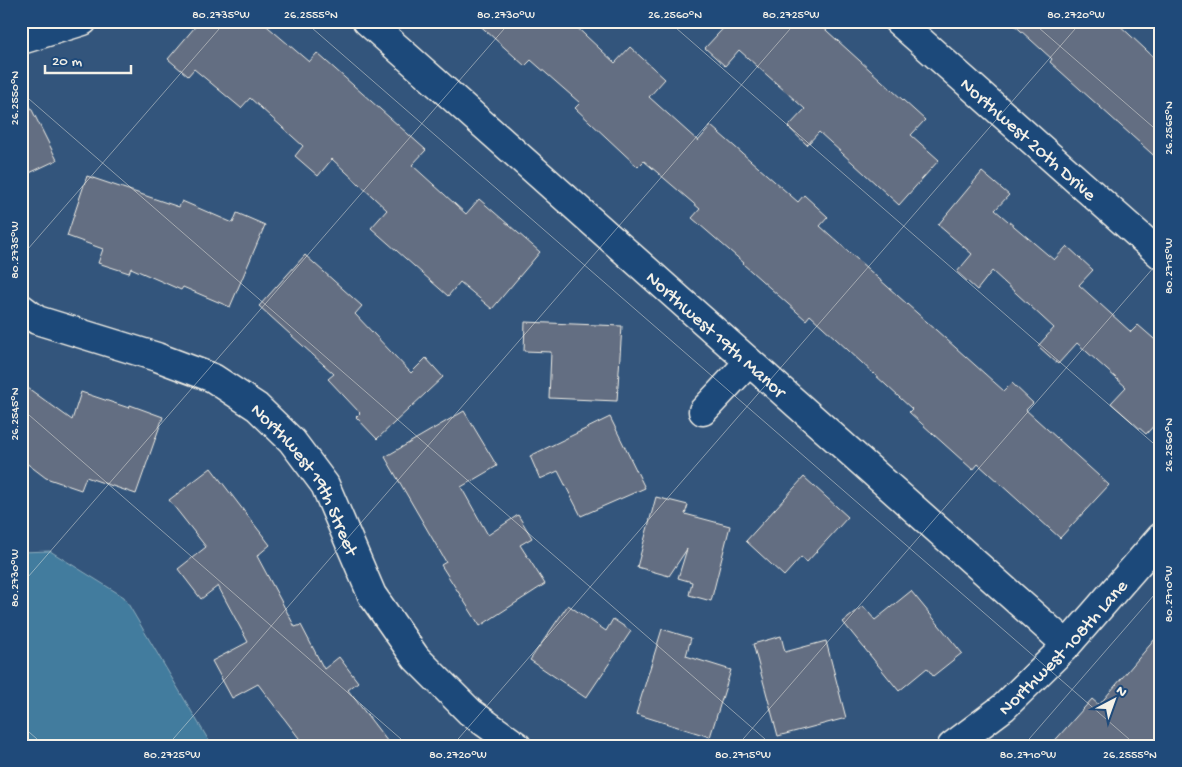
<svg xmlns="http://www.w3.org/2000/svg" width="1182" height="767" font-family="'Gochi Hand',sans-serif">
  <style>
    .water { fill: #437c9e; stroke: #8aabbc }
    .building { fill: #636e82; stroke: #f4f1e8 }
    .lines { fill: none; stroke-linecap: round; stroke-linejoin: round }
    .minor-casing { stroke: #f4f1e8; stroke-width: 31 }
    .minor { stroke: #1f4a7a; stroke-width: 28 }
    .ticks { fill: none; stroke: #f4f1e8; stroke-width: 1; stroke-opacity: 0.45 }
    .labels { text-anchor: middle; stroke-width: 5; stroke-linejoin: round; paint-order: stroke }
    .street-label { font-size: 19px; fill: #f4f1e8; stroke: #1f4a7a }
    .neatline { fill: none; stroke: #f4f1e8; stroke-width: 2 }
    .ticks-label { font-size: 12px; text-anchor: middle; fill: #f4f1e8 }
  </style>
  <rect width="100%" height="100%" fill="#33557c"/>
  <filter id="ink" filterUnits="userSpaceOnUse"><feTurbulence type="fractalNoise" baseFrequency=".02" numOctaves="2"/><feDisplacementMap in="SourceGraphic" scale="10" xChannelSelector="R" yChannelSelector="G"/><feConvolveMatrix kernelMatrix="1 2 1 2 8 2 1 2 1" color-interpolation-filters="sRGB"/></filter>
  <g filter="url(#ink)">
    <path class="water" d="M50,551L124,597L212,746H21V552Z"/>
    <path class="building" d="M200,21H261L309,62L317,53L426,150L412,165L466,214L479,199L540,252L492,309L460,282L448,296L371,228L387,210L332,159L318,176L295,156L303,146L250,98L241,108L194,69L188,76L168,59Z
      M475,21H570L615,63L630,47L665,79L649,97L698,141L711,126L798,202L804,195L828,217L820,226L1004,391L1012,383L1033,403L1026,410L1109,485L1060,538L978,464L973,470L933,434L909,412L912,409L810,315L806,320L743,264L744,263L692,218L700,209L644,161L638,167L575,108L580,103L531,60L525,66Z
      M730,21H816L925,120L911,135L939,160L899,205L819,132L807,145L788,127L805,109L739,50L725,66L705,48Z
      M1010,21H1115L1161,64V162L1050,62L1052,59Z
      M21,88L57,160L21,177Z
      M982,172L1009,195L995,210L1054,260L1067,246L1093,270L1079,285L1131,332L1138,325L1161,345V418L1146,434L1111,403L1126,387L1077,343L1058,364L1038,346L1054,328L992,271L977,290L957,272L972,254L938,225Z
      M87,176L179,207L182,201L233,223L237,213L265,225L230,307L183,287L181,290L131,268L129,273L98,263L103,249L67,236Z
      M305,255L362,306L355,314L411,373L426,358L443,377L377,439L356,417L360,413L328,379L334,374L259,306Z
      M525,322L622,326L617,401L549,398L551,352L524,351Z
      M21,383L72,420L81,392L129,408L130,405L163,417L136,494L86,477L81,490L46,478L21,459Z
      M464,411L497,466L461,487L488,535L518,515L532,538L520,545L545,584L480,626L441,565L446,562L385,457Z
      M610,417L645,488L581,516L558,471L540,479L530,456Z
      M211,468L270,545L257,556L295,627L301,625L324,669L339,657L358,682L348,690L391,746H305L258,684L232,698L212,661L248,642L218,586L201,599L178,569L206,547L169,500Z
      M804,477L848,517L807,562L801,557L784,576L746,541Z
      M656,497L688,505L685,514L730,526L711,601L689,595L692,582L678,578L687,549L669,576L637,567Z
      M911,591L962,653L933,676L927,668L899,691L843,622L863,606L875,620Z
      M568,605L606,631L613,619L631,631L586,698L530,660Z
      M662,629L691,638L686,656L731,670L710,737L636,714Z
      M1161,632V746H1050L1092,699L1099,705Z
      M781,636L785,652L826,641L846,718L778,736L753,644Z"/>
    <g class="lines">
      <defs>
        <g id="minor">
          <path id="s1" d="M367,21L1067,645"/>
          <path id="s2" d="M898,21L1161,255"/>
          <path d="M21,40L83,21"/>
          <path id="s3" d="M21,308L37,320L157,357L213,378L257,407L292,441L325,485L372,595L416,658L470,712L517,746"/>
          <path d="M703,411L749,362"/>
          <path id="s4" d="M952,746L1004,707L1067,645L1161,537"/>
        </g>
      </defs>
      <use href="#minor" class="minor-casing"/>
      <use href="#minor" class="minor"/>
    </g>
  </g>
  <path class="ticks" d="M304,21L1137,746M668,21L1161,450M1031,21L1161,134M21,92L773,746M21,257L226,21M21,408L409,746M21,585L511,21M21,725L45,746M167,746L797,21M452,746L1082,21M737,746L1161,259M1023,746L1161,587"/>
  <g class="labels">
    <g class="street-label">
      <text dy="7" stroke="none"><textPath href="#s2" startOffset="176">Northwest 20th Drive</textPath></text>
      <text dy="7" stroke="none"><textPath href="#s1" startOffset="469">Northwest 19th Manor</textPath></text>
      <text dy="7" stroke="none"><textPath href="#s3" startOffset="346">Northwest 19th Street</textPath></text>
      <text dy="7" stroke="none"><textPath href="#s4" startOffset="149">Northwest 108th Lane</textPath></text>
    </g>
  </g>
  <rect width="1182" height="767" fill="none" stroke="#1f4a7a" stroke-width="55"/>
  <g transform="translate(1114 700) rotate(41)" stroke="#1f4a7a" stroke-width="4" paint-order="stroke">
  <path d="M0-4L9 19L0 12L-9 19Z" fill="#f4f1e8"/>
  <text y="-8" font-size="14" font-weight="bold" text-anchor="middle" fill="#f4f1e8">N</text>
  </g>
  <path d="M45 65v8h86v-8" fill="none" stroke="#f4f1e8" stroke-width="2.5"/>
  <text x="52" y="65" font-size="15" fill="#f4f1e8" stroke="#1f4a7a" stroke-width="4" paint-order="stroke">20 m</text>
  <rect x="28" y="28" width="1126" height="712" class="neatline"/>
  <g class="ticks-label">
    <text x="221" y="18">80.2735°W</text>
    <text x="311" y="18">26.2555°N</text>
    <text x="506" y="18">80.2730°W</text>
    <text x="675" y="18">26.2560°N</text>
    <text x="791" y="18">80.2725°W</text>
    <text x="1076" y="18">80.2720°W</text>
    <text transform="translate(14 98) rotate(-90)" y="4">26.2550°N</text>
    <text transform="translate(1168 128) rotate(-90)" y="4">26.2565°N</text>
    <text transform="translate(14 250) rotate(-90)" y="4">80.2735°W</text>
    <text transform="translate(1168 266) rotate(-90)" y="4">80.2715°W</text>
    <text transform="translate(14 414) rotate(-90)" y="4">26.2545°N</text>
    <text transform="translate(1168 445) rotate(-90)" y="4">26.2560°N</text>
    <text transform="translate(14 578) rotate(-90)" y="4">80.2730°W</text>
    <text transform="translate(1168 594) rotate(-90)" y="4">80.2710°W</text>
    <text x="172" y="758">80.2725°W</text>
    <text x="458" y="758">80.2720°W</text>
    <text x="743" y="758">80.2715°W</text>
    <text x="1028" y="758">80.2710°W</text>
    <text x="1130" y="758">26.2555°N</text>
  </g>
</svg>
